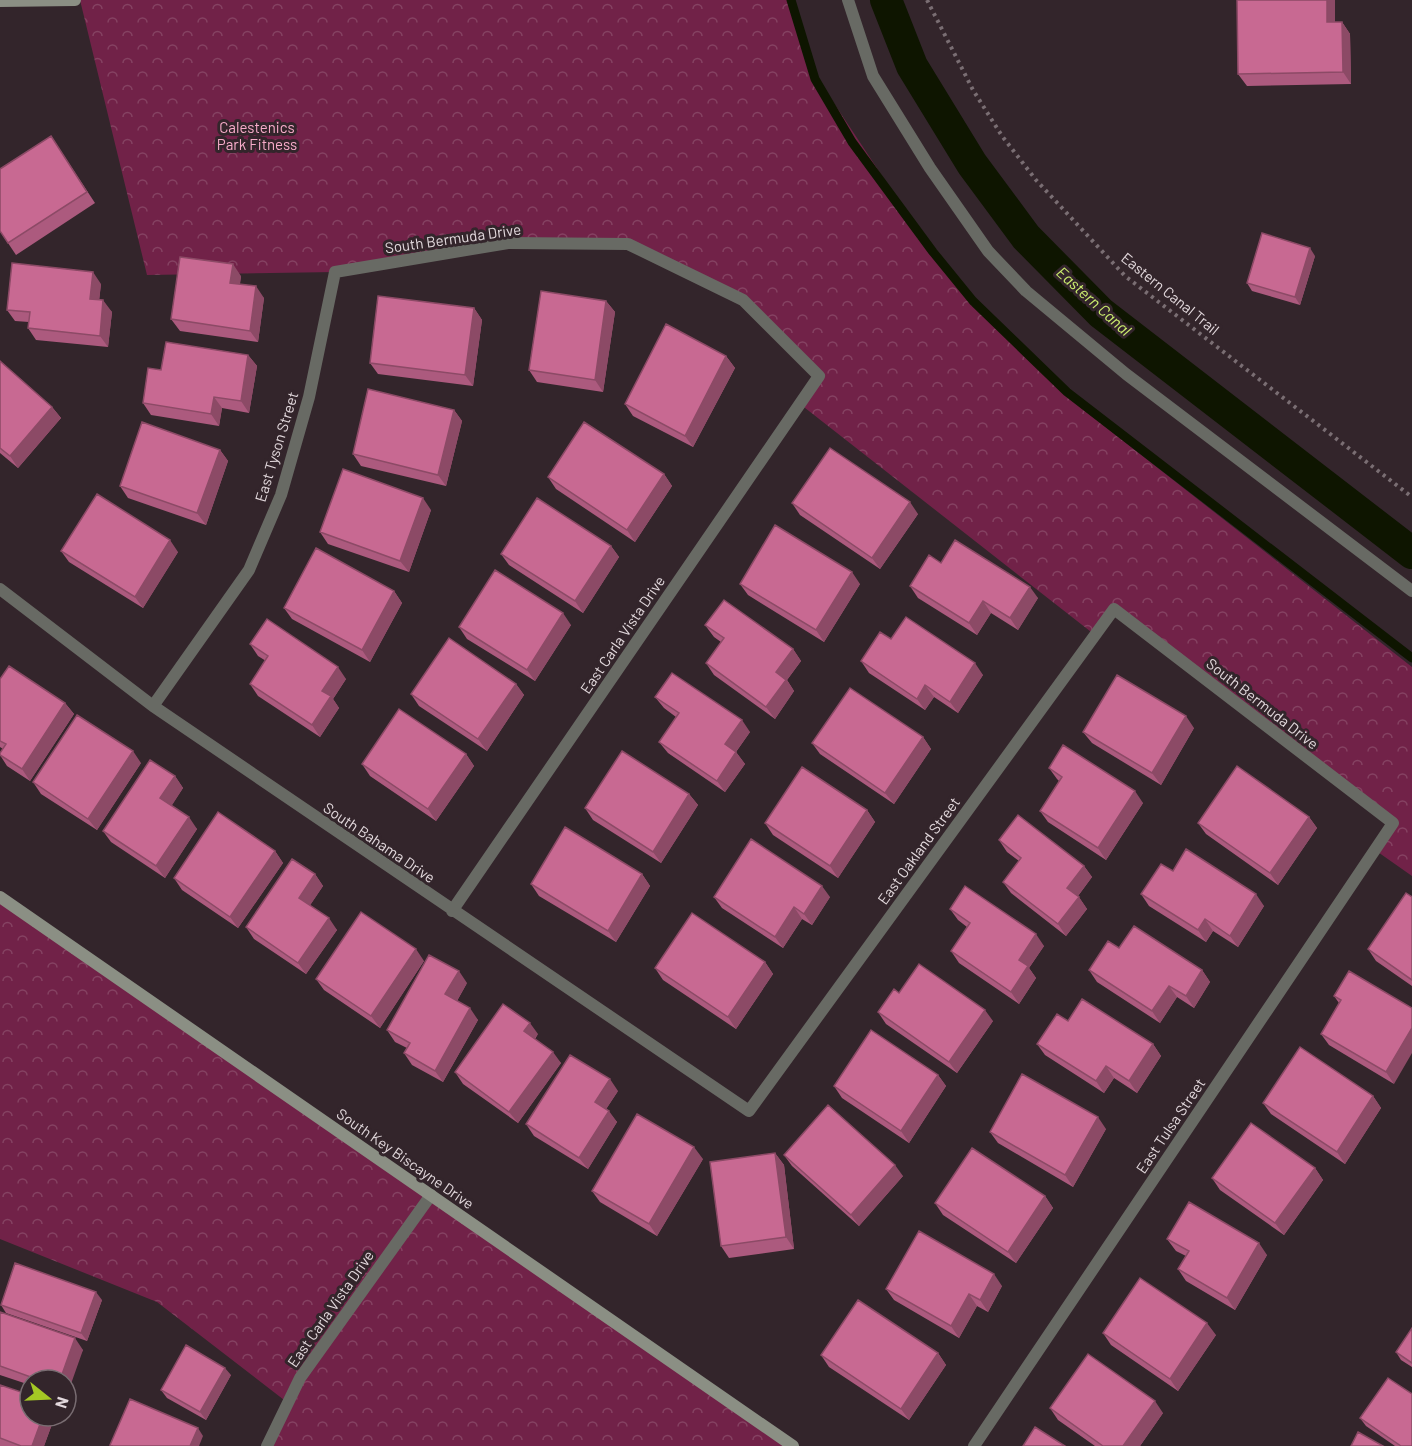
<svg xmlns="http://www.w3.org/2000/svg" width="1412" height="1446" font-family="Barlow,sans-serif">
  <style>
    .park { fill: url(#park-crowns) }
    .lines { fill: none; stroke-linecap: round; stroke-linejoin: round }
    .stream { stroke: #0e1500; stroke-width: 9 }
    .canal { stroke: #0e1500; stroke-width: 32 }
    .path { stroke: #7a6e73; stroke-width: 4; stroke-dasharray: 3 4.5; stroke-linecap: butt }
    .lane { stroke: #686a64; stroke-width: 12 }
    .street { stroke: #686a64; stroke-width: 12 }
    .secondary { stroke: #8b8f84; stroke-width: 12 }
    .wall { fill: #ac5a7e }
    .shaded-wall { fill: #8c4a66 }
    .building { fill: #c86992; stroke: #8c4a66; stroke-width: 1.5 }
    .labels { text-anchor: middle; stroke-width: 6; stroke-linejoin: round; paint-order: stroke }
    .park-label { font-size: 15px; fill: #f8acca; stroke: #33252b }
    .street-label { font-size: 15px; fill: #e3d9dd; stroke: #33252b }
    .water-label { font-size: 16px; font-style: italic; fill: #cdef6f; stroke: #33252b }
  </style>
  <defs>
    <pattern id="park-crowns" width="20" height="18" patternUnits="userSpaceOnUse" patternTransform="scale(1.5)"><rect width="20" height="18" fill="#712248"/><path d="M2 6a3 3 0 1 1 6 0M12 15a3 3 0 1 1 6 0" fill="none" stroke="#854262"/></pattern>
  </defs>
  <rect width="100%" height="100%" fill="#33252b"/>
  <path class="park" d="M80,0H793L810,67L951,280L1080,407L1412,667V876L1375,850L1393,824L1114,609L1095,635L800,404L819,376L743,300L628,244L508,243L335,272L147,275Z
    M0,897L793,1446H269L288,1403L157,1302L0,1239Z"/>
  <g class="lines">
    <path class="stream" d="M791,0L815,79L852,142L933,252L973,301L1067,392L1412,658"/>
    <path class="canal" d="M886,0L912,66L972,164L1026,237L1101,313L1412,553"/>
    <path class="path" d="M927,0L973,90L1002,136L1036,180L1125,276L1412,497"/>
    <path class="lane" d="M848,0L873,76L930,168L988,251L1026,291L1126,374L1412,591"/>
    <path class="street" d="M0,589L153,706L749,1111L1114,609L1393,823L974,1446
      M153,706L249,570L281,495L309,397L335,272L508,243L628,244L743,300L819,376L452,911
      M267,1446L300,1378L431,1195"/>
    <path class="secondary" d="M0,1L75,0
      M0,897L793,1446"/>
  </g>
  <path class="wall" d="M1237,0H1335V22H1342L1350,34L1351,84L1247,86L1238,74Z
    M51,136L95,203L16,255L0,231Z
    M1315,256L1300,305L1252,291L1247,283Z
    M241,276L240,284L264,298L258,342L180,331L171,319Z
    M101,284L99,300L112,312L108,347L36,340L28,328L29,322L15,321L7,310Z
    M606,301L615,312L603,392L537,382L529,370Z
    M474,308L482,320L473,386L378,374L370,363Z
    M248,355L257,366L249,413L222,408L219,426L151,415L143,403L161,370Z
    M726,356L735,368L693,447L633,416L625,404Z
    M0,361L52,407L61,418L18,468L0,453Z
    M454,410L462,421L446,486L361,466L353,454Z
    M220,450L228,461L206,525L128,498L120,486Z
    M664,474L672,486L635,542L556,489L548,477Z
    M792,503L918,514L880,569L800,515Z
    M431,510L409,572L328,544L320,532Z
    M611,546L619,557L583,613L509,565L501,554Z
    M61,551L178,552L143,608L69,562Z
    M941,563L1038,598L1018,630L991,613L977,635L918,598L910,586Z
    M740,584H860L824,642L748,595Z
    M394,591L402,603L370,662L292,619L284,608Z
    M571,625L535,681L467,639L459,627Z
    M705,625L793,649L801,661L787,680L794,691L775,719L714,675L706,663L721,642L714,637Z
    M891,639L983,675L958,713L934,697L925,710L869,673L861,661Z
    M250,644L346,679L333,699L339,708L320,737L258,696L250,684L266,661L258,656Z
    M0,679L65,703L74,714L30,781L7,766L0,755V753L3,749L0,747Z
    M516,684L524,695L487,751L419,706L411,694Z
    M655,697L750,732L736,752L745,764L725,792L668,753L659,742L676,717L664,708Z
    M1194,728L1161,785L1092,743L1083,732Z
    M923,737L931,749L894,804L820,754L812,743Z
    M466,754L474,766L436,821L370,776L362,764Z
    M141,763L97,830L41,794L33,782Z
    M1049,768L1143,803L1106,860L1048,822L1040,811L1059,781L1057,779Z
    M175,776L183,788L171,806L197,829L165,878L111,842L103,831Z
    M689,794L698,805L661,863L593,820L585,808Z
    M867,810L875,822L838,878L773,835L765,823Z
    M1309,817L1317,828L1278,885L1206,834L1198,823Z
    M999,840L1084,866L1092,877L1078,896L1087,909L1066,936L1011,893L1003,882L1019,861L1007,852Z
    M275,851L283,863L238,928L182,890L174,878Z
    M1173,871L1264,906L1238,947L1213,931L1206,942L1149,906L1141,894Z
    M315,874L323,886L310,905L337,930L306,974L254,939L246,927Z
    M642,874L650,886L616,942L539,896L531,884Z
    M714,897H830L812,925L802,919L783,948L722,908Z
    M1412,897V986L1376,961L1368,949Z
    M950,909L1044,946L1029,968L1036,978L1019,1004L959,963L951,951L967,927L958,920Z
    M1119,948L1202,970L1210,982L1194,1008L1177,997L1160,1023L1097,982L1089,970Z
    M424,961L380,1028L324,990L316,979Z
    M765,962L773,974L736,1029L663,980L655,968Z
    M1349,971L1394,1084L1329,1045L1321,1034L1339,1003L1334,996Z
    M467,983L457,1001L478,1020L443,1082L412,1065L404,1053L407,1048L395,1042L387,1030Z
    M878,1012L993,1021L957,1073L886,1024Z
    M1068,1021L1153,1044L1161,1056L1137,1093L1114,1078L1104,1093L1045,1055L1037,1044Z
    M538,1034L535,1039L561,1063L518,1123L463,1084L455,1072Z
    M938,1075L946,1086L909,1143L842,1098L834,1086Z
    M618,1091L606,1109L617,1122L588,1169L534,1136L526,1124Z
    M1373,1096L1381,1108L1345,1164L1271,1114L1263,1103Z
    M1106,1129L1073,1187L998,1143L990,1132Z
    M775,1153L784,1165L794,1249L729,1258L721,1246Z
    M784,1155L903,1176L859,1226L792,1166Z
    M703,1159L657,1236L600,1202L592,1191Z
    M1315,1168L1323,1180L1284,1235L1220,1190L1212,1178Z
    M1045,1196L1053,1208L1016,1263L943,1215L935,1203Z
    M1167,1239L1267,1255L1235,1310L1186,1281L1178,1269L1186,1256L1176,1251Z
    M1002,1286L988,1312L977,1306L959,1338L894,1300L886,1289Z
    M102,1300L87,1341L6,1313L1,1305Z
    M0,1312L83,1350L66,1380H30V1385L0,1375Z
    M1412,1328V1367L1401,1360L1396,1352Z
    M1103,1333L1216,1335L1178,1391L1111,1345Z
    M938,1353L946,1365L909,1420L829,1367L821,1355Z
    M231,1375L206,1420L167,1398L161,1390Z
    M0,1385L30,1416H55L44,1446H0Z
    M1050,1408L1163,1413L1140,1446H1095L1058,1420Z
    M1360,1418L1412,1446H1395L1366,1426Z"/>
  <path class="shaded-wall" d="M1327,0H1335V34L1327,22Z
    M1342,22L1350,34L1351,84L1343,72Z
    M1310,248L1315,256L1300,305L1295,297Z
    M233,264L241,276L238,294L230,283Z
    M93,272L101,284L98,311L90,299Z
    M256,286L264,298L258,342L250,331Z
    M103,300L112,312L108,347L100,336Z
    M606,301L615,312L603,392L595,380Z
    M474,308L482,320L473,386L465,375Z
    M248,355L257,366L249,413L241,401Z
    M726,356L735,368L693,447L685,436Z
    M214,397L222,408L219,426L211,414Z
    M52,407L61,418L18,468L10,456Z
    M454,410L462,421L446,486L438,475Z
    M220,450L228,461L206,525L197,513Z
    M664,474L672,486L635,542L627,530Z
    M423,498L431,510L409,572L400,561Z
    M910,502L918,514L880,569L872,558Z
    M170,540L178,552L143,608L135,597Z
    M611,546L619,557L583,613L575,601Z
    M852,572L860,584L824,642L816,630Z
    M1030,587L1038,598L1018,630L1010,618Z
    M394,591L402,603L370,662L362,650Z
    M983,601L991,613L977,635L969,623Z
    M563,613L571,625L535,681L527,670Z
    M793,649L801,661L787,680L794,691L775,719L766,707L776,672Z
    M975,663L983,675L958,713L950,702Z
    M338,667L346,679L333,699L339,708L320,737L312,725L322,691Z
    M516,684L524,695L487,751L478,739Z
    M925,685L934,697L925,710L917,699Z
    M65,703L74,714L30,781L22,769Z
    M1186,716L1194,728L1161,785L1152,773Z
    M742,720L750,732L733,756L725,744Z
    M923,737L931,749L894,804L885,793Z
    M133,751L141,763L97,830L88,819Z
    M736,752L745,764L725,792L717,781Z
    M466,754L474,766L436,821L428,809Z
    M175,776L183,788L169,810L160,798Z
    M1135,791L1143,803L1106,860L1098,848Z
    M689,794L698,805L661,863L653,852Z
    M867,810L875,822L838,878L830,866Z
    M189,817L197,829L165,878L156,866Z
    M1309,817L1317,828L1278,885L1270,873Z
    M275,851L283,863L238,928L230,917Z
    M1084,866L1092,877L1075,900L1067,888Z
    M315,874L323,886L307,910L299,898Z
    M642,874L650,886L616,942L608,931Z
    M822,886L830,897L812,925L804,914Z
    M1256,894L1264,906L1238,947L1230,936Z
    M1079,897L1087,909L1066,936L1058,924Z
    M794,907L802,919L783,948L775,937Z
    M329,918L337,930L306,974L298,963Z
    M1205,919L1213,931L1206,942L1198,930Z
    M1036,934L1044,946L1029,968L1036,978L1019,1004L1011,992L1019,960Z
    M416,949L424,961L380,1028L371,1016Z
    M765,962L773,974L736,1029L728,1017Z
    M1202,970L1210,982L1194,1008L1186,996Z
    M459,971L467,983L454,1006L445,994Z
    M1169,986L1177,997L1160,1023L1152,1011Z
    M470,1008L478,1020L443,1082L435,1071Z
    M985,1010L993,1021L957,1073L949,1062Z
    M530,1023L538,1034L532,1042L524,1031Z
    M1412,1028V1053L1394,1084L1386,1072Z
    M1153,1044L1161,1056L1137,1093L1129,1081Z
    M553,1052L561,1063L518,1123L509,1112Z
    M1106,1066L1114,1078L1104,1093L1096,1081Z
    M938,1075L946,1086L909,1143L901,1131Z
    M610,1079L618,1091L603,1114L595,1102Z
    M1373,1096L1381,1108L1345,1164L1337,1152Z
    M609,1111L617,1122L588,1169L579,1158Z
    M1098,1117L1106,1129L1073,1187L1065,1175Z
    M694,1147L703,1159L657,1236L649,1224Z
    M775,1153L784,1165L794,1249L786,1237Z
    M895,1165L903,1176L859,1226L851,1215Z
    M1315,1168L1323,1180L1284,1235L1275,1223Z
    M1045,1196L1053,1208L1016,1263L1008,1252Z
    M1259,1243L1267,1255L1235,1310L1227,1298Z
    M994,1274L1002,1286L988,1312L980,1300Z
    M96,1292L102,1300L87,1341L81,1333Z
    M969,1294L977,1306L959,1338L951,1326Z
    M1207,1323L1216,1335L1178,1391L1170,1379Z
    M75,1338L83,1350L66,1398V1380H60Z
    M938,1353L946,1365L909,1420L901,1409Z
    M225,1368L231,1375L206,1420L200,1412Z
    M1155,1401L1163,1413L1140,1446H1123Z
    M43,1416H55L44,1446H32Z
    M198,1428L203,1436L199,1446H190Z"/>
  <path class="building" d="M1237,0H1327V22H1342L1343,72L1238,74Z
    M51,136L87,192L8,243L0,231V169Z
    M1262,233L1310,248L1295,297L1247,283Z
    M180,257L233,264L230,283L256,286L250,331L171,319Z
    M12,263L93,272L90,299L103,300L100,336L28,328L30,312L7,310Z
    M541,291L606,301L595,380L529,370Z
    M378,296L474,308L465,375L370,363Z
    M666,324L726,356L685,436L625,404Z
    M166,342L248,355L241,401L214,397L211,414L143,403L148,368L161,370Z
    M0,361L52,407L10,456L0,448Z
    M368,389L454,410L438,475L353,454Z
    M142,422L220,450L197,513L120,486Z
    M584,422L664,474L627,530L548,477Z
    M830,448L910,502L872,558L792,503Z
    M343,469L423,498L400,561L320,532Z
    M97,494L170,540L135,597L61,551Z
    M537,498L611,546L575,601L501,554Z
    M775,525L852,572L816,630L740,584Z
    M955,540L1030,587L1010,618L983,601L969,623L910,586L929,555L941,563Z
    M316,548L394,591L362,650L284,608Z
    M495,570L563,613L527,670L459,627Z
    M724,600L793,649L776,672L786,680L766,707L706,663L724,638L705,625Z
    M906,617L975,663L950,702L925,685L917,699L861,661L880,632L891,639Z
    M267,619L338,667L322,691L331,696L312,725L250,684L268,656L250,644Z
    M449,638L516,684L478,739L411,694Z
    M9,666L65,703L22,769L0,755V753L6,744L0,741V679Z
    M672,673L742,720L725,744L736,752L717,781L659,742L679,713L655,697Z
    M1117,675L1186,716L1152,773L1083,732Z
    M850,688L923,737L885,793L812,743Z
    M399,709L466,754L428,809L362,764Z
    M77,715L133,751L88,819L33,782Z
    M1063,745L1135,791L1098,848L1040,811L1062,777L1049,768Z
    M622,751L689,794L653,852L585,808Z
    M150,760L175,776L160,798L189,817L156,866L103,831Z
    M1237,766L1309,817L1270,873L1198,823Z
    M802,767L867,810L830,866L765,823Z
    M218,812L275,851L230,917L174,878Z
    M1018,815L1084,866L1067,888L1079,897L1058,924L1003,882L1021,858L999,840Z
    M565,827L642,874L608,931L531,884Z
    M751,839L822,886L804,914L794,907L775,937L714,897Z
    M1186,849L1256,894L1230,936L1205,919L1198,930L1141,894L1161,864L1173,871Z
    M292,859L315,874L299,898L329,918L298,963L246,927Z
    M965,886L1036,934L1019,960L1028,966L1011,992L951,951L970,923L950,909Z
    M1406,893L1412,897V980L1368,949Z
    M361,912L416,949L371,1016L316,979Z
    M692,913L765,962L728,1017L655,968Z
    M1134,926L1202,970L1186,996L1169,986L1152,1011L1089,970L1108,941L1119,948Z
    M429,955L459,971L445,994L470,1008L435,1071L404,1053L410,1043L387,1030Z
    M919,964L985,1010L949,1062L878,1012L894,989L899,993Z
    M1349,971L1412,1008V1028L1386,1072L1321,1034L1341,1000L1334,996Z
    M1082,999L1153,1044L1129,1081L1106,1066L1096,1081L1037,1044L1057,1014L1068,1021Z
    M503,1004L530,1023L524,1031L553,1052L509,1112L455,1072Z
    M871,1030L938,1075L901,1131L834,1086Z
    M1300,1047L1373,1096L1337,1152L1263,1103Z
    M570,1055L610,1079L595,1102L609,1111L579,1158L526,1124Z
    M1022,1074L1098,1117L1065,1175L990,1132Z
    M828,1105L895,1165L851,1215L784,1155Z
    M637,1114L694,1147L649,1224L592,1191Z
    M1251,1123L1315,1168L1275,1223L1212,1178Z
    M972,1148L1045,1196L1008,1252L935,1203Z
    M775,1153L786,1237L721,1246L710,1162Z
    M1189,1202L1259,1243L1227,1298L1178,1269L1189,1251L1167,1239Z
    M919,1231L994,1274L980,1300L969,1294L951,1326L886,1289Z
    M15,1263L96,1292L81,1333L1,1305Z
    M1140,1278L1207,1323L1170,1379L1103,1333Z
    M858,1300L938,1353L901,1409L821,1355Z
    M0,1312L75,1338L60,1380H39L0,1366Z
    M1412,1328V1363L1396,1352Z
    M186,1345L225,1368L200,1412L161,1390Z
    M1088,1354L1155,1401L1123,1446H1103L1050,1408Z
    M1388,1378L1412,1394V1446H1401L1360,1418Z
    M0,1385L30,1395V1416H43L32,1446H21L0,1438Z
    M130,1399L198,1428L190,1446H113L110,1445Z
    M1035,1427L1065,1446H1023Z
    M1358,1432L1383,1446H1351Z"/>
  <g class="labels">
    <g class="park-label">
      <text x="257" y="133">Calestenics<tspan x="257" dy="17">Park Fitness</tspan></text>
    </g>
    <g class="street-label">
      <text transform="translate(453 239) rotate(-8)" y="5">South Bermuda Drive</text>
      <text transform="translate(1170 294) rotate(39)" y="5">Eastern Canal Trail</text>
      <text transform="translate(277 447) rotate(-73)" y="5">East Tyson Street</text>
      <text transform="translate(623 635) rotate(-56)" y="5">East Carla Vista Drive</text>
      <text transform="translate(1262 704) rotate(38)" y="5">South Bermuda Drive</text>
      <text transform="translate(379 843) rotate(34)" y="5">South Bahama Drive</text>
      <text transform="translate(919 851) rotate(-54)" y="5">East Oakland Street</text>
      <text transform="translate(1171 1126) rotate(-56)" y="5">East Tulsa Street</text>
      <text transform="translate(405 1159) rotate(35)" y="5">South Key Biscayne Drive</text>
      <text transform="translate(331 1309) rotate(-55)" y="5">East Carla Vista Drive</text>
    </g>
    <g class="water-label">
      <text transform="translate(1094 301) rotate(42)" y="6">Eastern Canal</text>
    </g>
  </g>
  <g transform="translate(48 1398) rotate(108)"><circle r="28" fill="#33252b" stroke="#796d72" stroke-width="1.5"/>
  <path d="M0-4.5L10 22L0 15L-10 22Z" fill="#a4c824"/>
  <text y="-9" font-size="16" font-weight="bold" text-anchor="middle" fill="#e3d9dd">N</text>
  </g>
</svg>
